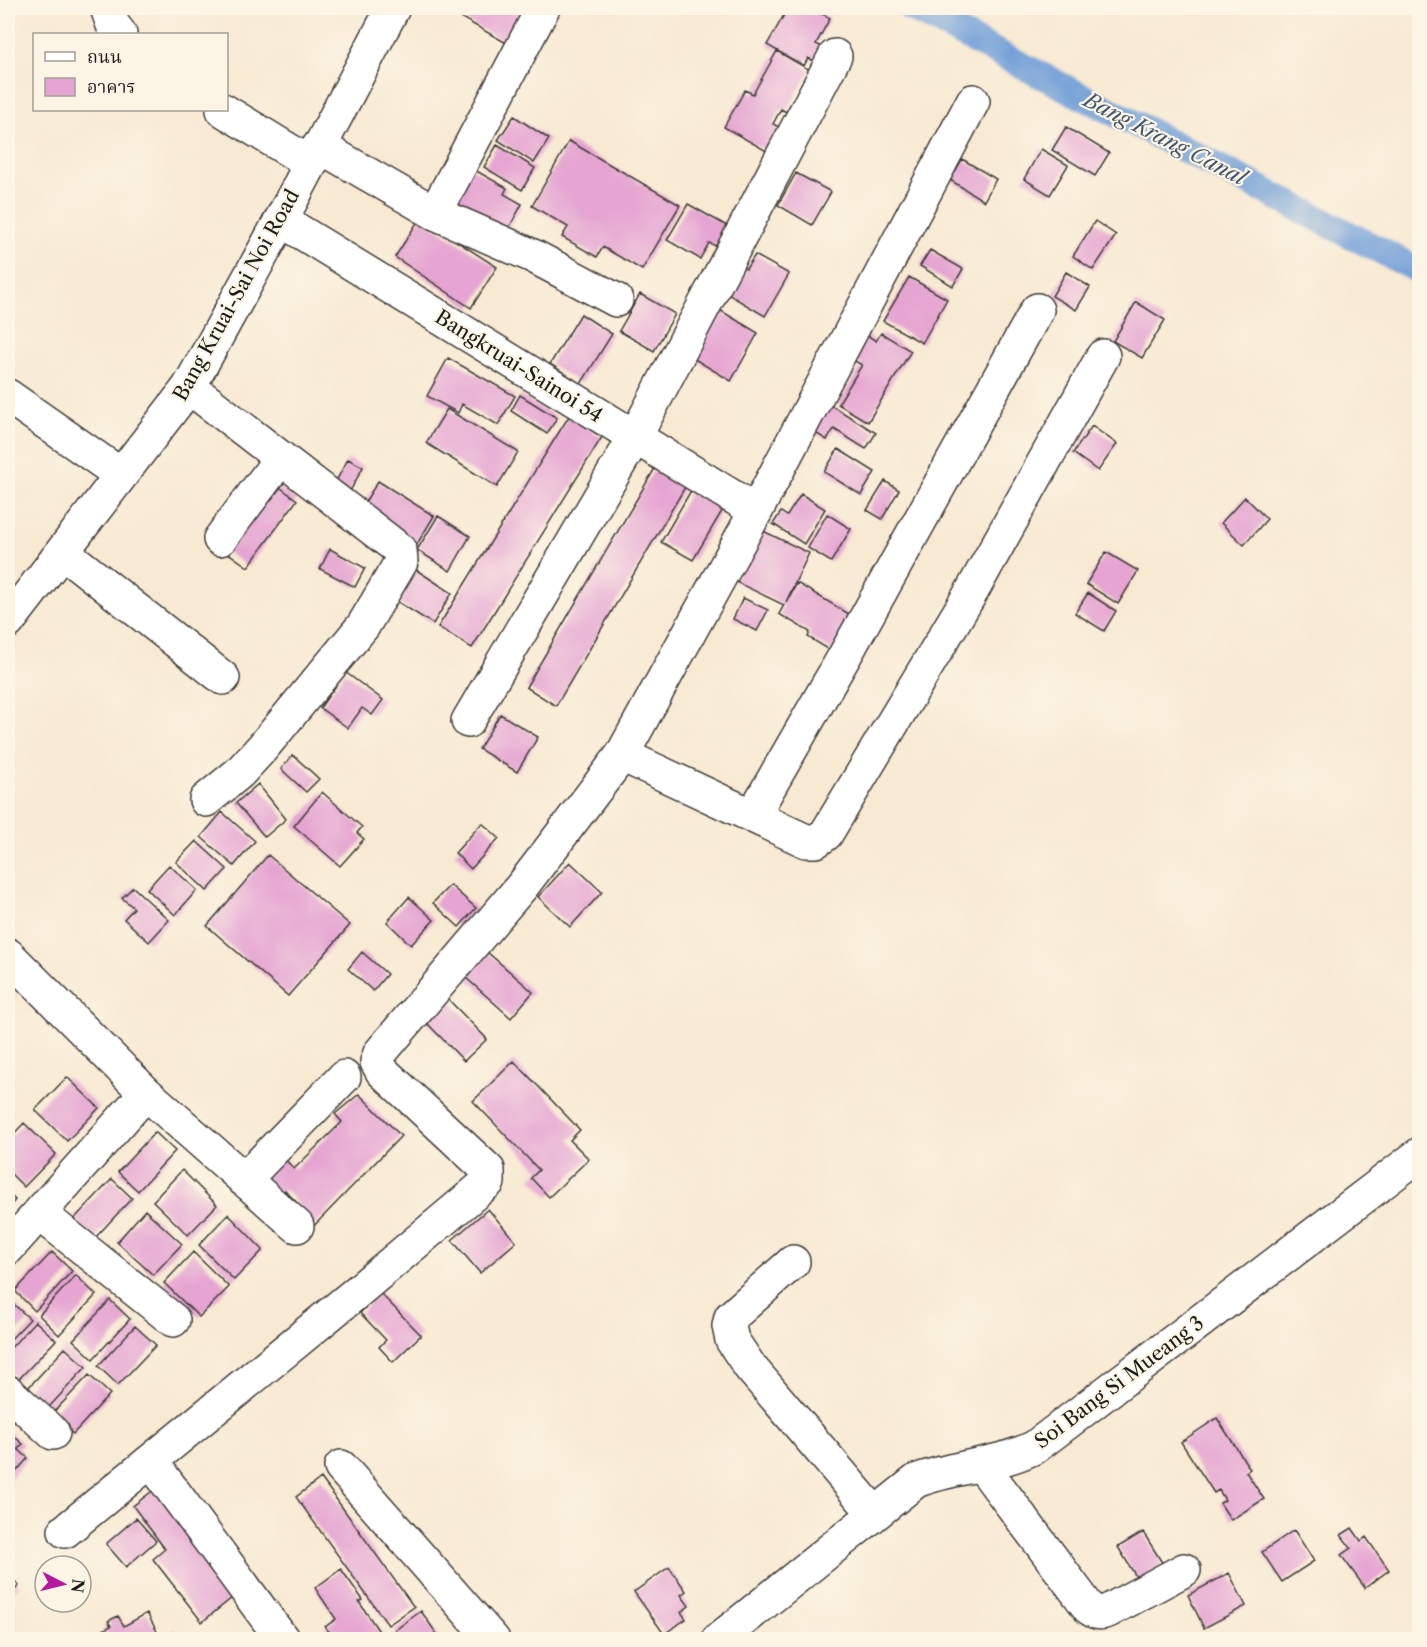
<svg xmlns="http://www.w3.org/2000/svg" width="1427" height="1647" font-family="'Libre Caslon Text','Noto Serif Thai',serif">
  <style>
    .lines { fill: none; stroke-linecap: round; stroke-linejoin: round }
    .canal { stroke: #6e9dd7; stroke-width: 27 }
    .building { fill: #e5a4d2 }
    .minor-casing { stroke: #3d3b37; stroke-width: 36 }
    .major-casing { stroke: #3d3b37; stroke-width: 36 }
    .minor { stroke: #fff; stroke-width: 33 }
    .major { stroke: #fff; stroke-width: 33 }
    .labels { text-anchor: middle; stroke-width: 4.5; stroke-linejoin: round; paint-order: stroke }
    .street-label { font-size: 20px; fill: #1c1c1c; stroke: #fcf5e5 }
    .water-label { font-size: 21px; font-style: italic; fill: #415670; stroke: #fcf5e5 }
  </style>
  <rect width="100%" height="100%" fill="#fcf5e5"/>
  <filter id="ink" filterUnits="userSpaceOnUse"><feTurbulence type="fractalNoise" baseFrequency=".0167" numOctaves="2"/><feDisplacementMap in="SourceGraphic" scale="12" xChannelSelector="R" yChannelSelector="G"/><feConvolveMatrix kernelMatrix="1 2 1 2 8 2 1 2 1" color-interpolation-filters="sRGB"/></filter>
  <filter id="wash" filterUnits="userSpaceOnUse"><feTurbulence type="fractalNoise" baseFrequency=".008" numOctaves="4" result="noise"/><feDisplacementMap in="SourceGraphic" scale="24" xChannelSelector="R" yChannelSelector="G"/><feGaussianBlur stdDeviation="1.35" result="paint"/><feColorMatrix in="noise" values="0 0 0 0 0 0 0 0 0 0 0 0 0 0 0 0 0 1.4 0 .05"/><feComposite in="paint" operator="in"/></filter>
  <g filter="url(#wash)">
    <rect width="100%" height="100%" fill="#f8e9d2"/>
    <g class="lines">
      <path class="canal" d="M911,8L1420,271"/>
    </g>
    <g id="blocks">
      <path class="building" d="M444,8H521L518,13L524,16L508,44Z
        M788,8H811L830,18L816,44L822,47L814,61L808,58L804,66L767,45Z
        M777,51L810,70L786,112L781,109L773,124L783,129L770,153L724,127L745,90L753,94Z
        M514,116L549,139L534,163L498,140Z
        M1066,127L1109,153L1095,176L1052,150Z
        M569,141L680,205L642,270L603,247L597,257L562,237L568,227L532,206Z
        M497,145L535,168L522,190L484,167Z
        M1041,149L1068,165L1050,195L1024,179Z
        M962,159L996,179L984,201L950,180Z
        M471,168L507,188L504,194L522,204L504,237L489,221L453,202Z
        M796,173L831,192L812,225L778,205Z
        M688,204L727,226L716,246L709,243L700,259L667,240Z
        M420,218L497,267L471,308L395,257Z
        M1095,221L1116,235L1093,270L1073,256Z
        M930,250L963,269L953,286L920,266Z
        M755,255L789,274L765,316L726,293L734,262L746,269Z
        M1066,272L1090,287L1076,310L1052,296Z
        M909,277L947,299L922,343L883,321Z
        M640,294L675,314L654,351L619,331Z
        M1136,302L1165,320L1142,358L1113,341Z
        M718,309L758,333L731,381L691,357Z
        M581,314L612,334L581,384L550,364Z
        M859,330L876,341L881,333L911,351L868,422L838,404L862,365L844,355Z
        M448,358L515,396L498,425L462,404L458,413L427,396Z
        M520,395L557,418L547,434L511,411Z
        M829,404L876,433L866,449L834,429L827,440L812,431Z
        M447,409L518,452L497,487L426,443Z
        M569,416L602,437L472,648L438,627Z
        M1092,426L1117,444L1098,471L1073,453Z
        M838,449L875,472L861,495L824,472Z
        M348,459L363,467L348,495L333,487Z
        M658,463L688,482L556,706L526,687Z
        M378,481L434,516L416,546L360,510Z
        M885,481L899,490L882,519L867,510Z
        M274,483L297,500L248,567L224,550Z
        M693,487L725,506L693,560L661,542Z
        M801,494L825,509L804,544L773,524L781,512L787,516Z
        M1245,497L1267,519L1244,545L1221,523Z
        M827,514L851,529L831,562L808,548Z
        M438,516L470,536L450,571L417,550Z
        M759,529L809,553L786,602L797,583L854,617L833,652L808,637L810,632L779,614L784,605L734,581Z
        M330,549L365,568L355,587L320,569Z
        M1106,552L1138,571L1118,604L1086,584Z
        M404,562L452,593L433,624L385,594Z
        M1088,593L1116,611L1104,631L1075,613Z
        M743,598L768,610L757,631L733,619Z
        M345,672L383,700L372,715L362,708L348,728L320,708Z
        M500,714L538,737L517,772L479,749Z
        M293,755L319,779L306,792L281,769Z
        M258,784L286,819L265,837L236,803Z
        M322,792L362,827L357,833L364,839L340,866L294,826Z
        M222,812L255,841L234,866L201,837Z
        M482,823L499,838L471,869L455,853Z
        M196,841L227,869L207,891L176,862Z
        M268,855L350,925L288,996L207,926Z
        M570,862L602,892L570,927L538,897Z
        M169,865L197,890L175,915L147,889Z
        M450,885L476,908L459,927L433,903Z
        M133,887L169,920L149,942L124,919L134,908L122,898Z
        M409,897L434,920L411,945L387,922Z
        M486,951L533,992L511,1018L464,976Z
        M362,952L387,974L373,991L348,969Z
        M447,998L487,1039L464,1061L424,1020Z
        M514,1061L580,1130L570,1140L589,1159L549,1197L531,1178L539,1170L473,1101Z
        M67,1077L99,1108L67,1141L35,1110Z
        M359,1094L401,1136L310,1230L292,1211L298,1204L285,1190L276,1199L258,1180L282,1156L294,1169L342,1122L335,1114Z
        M24,1123L56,1154L24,1187L8,1171V1140Z
        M155,1132L175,1151L138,1191L118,1172Z
        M182,1170L217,1205L188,1235L153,1201Z
        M112,1179L132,1198L95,1238L74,1219Z
        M8,1193L15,1200L8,1208Z
        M488,1209L516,1242L480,1273L452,1240Z
        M145,1210L182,1244L153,1275L117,1242Z
        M228,1214L263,1250L234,1280L199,1245Z
        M52,1252L72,1271L35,1311L15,1291Z
        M193,1252L229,1287L199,1317L164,1283Z
        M76,1275L96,1295L59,1335L39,1315Z
        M380,1293L421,1335L393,1362L379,1347L386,1340L360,1313Z
        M9,1300L30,1319L8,1342V1301Z
        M110,1300L130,1319L93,1359L73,1340Z
        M35,1321L56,1340L18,1380L8,1370V1351Z
        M135,1326L156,1345L118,1385L98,1366Z
        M65,1348L86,1367L49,1407L28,1388Z
        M89,1375L110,1394L73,1434L52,1414Z
        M1217,1418L1250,1469L1246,1472L1264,1499L1231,1520L1220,1503L1225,1500L1219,1490L1214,1493L1181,1442Z
        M8,1431L23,1444L18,1449L28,1458L8,1481Z
        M321,1478L414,1607L388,1625L296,1497Z
        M160,1485L233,1597L202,1622L153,1559L165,1549L133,1506Z
        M136,1518L156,1541L126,1567L106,1544Z
        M1352,1528L1361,1541L1366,1537L1389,1570L1365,1588L1341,1555L1351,1548L1341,1535Z
        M1294,1530L1314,1561L1282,1582L1262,1552Z
        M1143,1532L1163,1564L1138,1580L1118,1547Z
        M669,1567L686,1591L681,1595L689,1606L681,1612L686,1619L664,1634L634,1592Z
        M341,1569L363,1600L359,1602L385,1640H322L331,1634L325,1627L336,1619L315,1588Z
        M8,1573L19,1586L8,1596Z
        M1229,1573L1246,1606L1204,1628L1188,1595Z
        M421,1611L441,1640H400L394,1631Z
        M147,1613L161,1639L173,1632L177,1640H108L103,1630L111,1626L108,1621L118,1616L124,1626Z"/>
    </g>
  </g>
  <g filter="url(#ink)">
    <use href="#blocks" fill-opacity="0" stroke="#3d3b37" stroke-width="1.5"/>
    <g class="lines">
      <defs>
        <path id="minor" d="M107,8L113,25L120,34
          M223,110L310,163
          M319,146L435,213L533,256L616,300
          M435,213L543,8
          M281,220L756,511
          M189,387L400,550L401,562L363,626L263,747L239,773L206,800
          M8,396L121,475
          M220,539L281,458
          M63,552L223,678
          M468,721L635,437L835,56
          M622,755L806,841H816L826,834L972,591L1103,356
          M753,815L848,650L1037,310
          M8,955L146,1093L297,1226
          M244,1180L344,1077
          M39,1213L173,1320
          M8,1248L146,1093
          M793,1262L731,1317L729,1326L732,1340L750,1367L875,1514
          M8,1392L53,1433
          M151,1461L283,1640
          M981,1464L1089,1608C1096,1613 1100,1614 1108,1611L1184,1570
          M341,1467L493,1640
          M65,1531L351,1297L488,1182V1170L382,1071L377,1062L380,1053L523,885L622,755L756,511L973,101
          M718,1640L916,1481C954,1466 997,1466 1035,1447L1420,1154"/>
        <path id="major" d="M8,622L189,387L281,220L393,8"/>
      </defs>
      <use href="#minor" class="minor-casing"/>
      <use href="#major" class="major-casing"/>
      <use href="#minor" class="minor"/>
      <use href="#major" class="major"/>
    </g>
  </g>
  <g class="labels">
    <g class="street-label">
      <text transform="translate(236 295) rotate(-61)" y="7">Bang Kruai-Sai Noi Road</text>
      <text transform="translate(519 366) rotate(32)" y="7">Bangkruai-Sainoi 54</text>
      <text transform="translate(1119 1382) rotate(-37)" y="7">Soi Bang Si Mueang 3</text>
    </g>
    <g class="water-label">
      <text transform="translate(1165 139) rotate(27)" y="7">Bang Krang Canal</text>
    </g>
  </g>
  <rect width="1427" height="1647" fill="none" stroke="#fcf5e5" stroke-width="30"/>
  <rect x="33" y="33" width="195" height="78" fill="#fcf5e5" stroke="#a29e95" stroke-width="1.5"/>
  <rect x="45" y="52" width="30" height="9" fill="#ffffff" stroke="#a29e95" stroke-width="1.5"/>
  <text x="87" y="63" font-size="18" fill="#1c1c1c">ถนน</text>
  <rect x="45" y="78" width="30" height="18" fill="#e5a4d2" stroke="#a29e95" stroke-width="1.5"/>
  <text x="87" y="93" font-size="18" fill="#1c1c1c">อาคาร</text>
  <g transform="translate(63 1584) rotate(97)"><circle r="28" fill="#fcf5e5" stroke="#a29e95" stroke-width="1.5"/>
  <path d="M0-4.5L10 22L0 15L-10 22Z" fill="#b5179e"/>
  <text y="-9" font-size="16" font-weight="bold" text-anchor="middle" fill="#1c1c1c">N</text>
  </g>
</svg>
